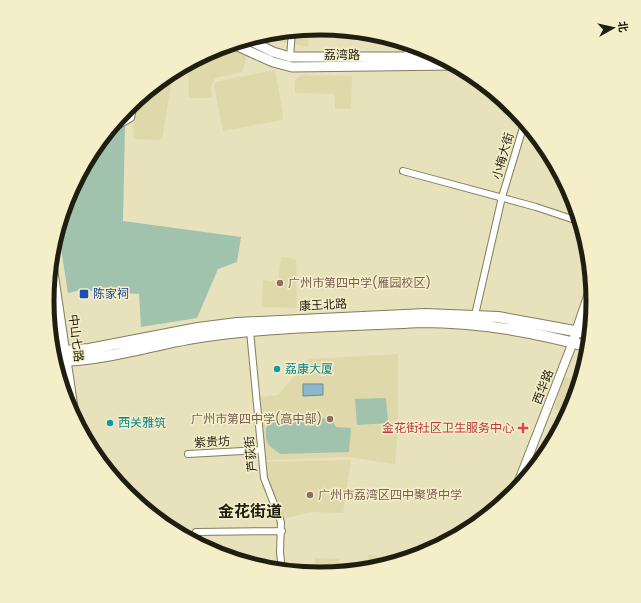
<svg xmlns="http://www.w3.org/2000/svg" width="641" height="603" font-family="Poppins,'Noto Sans SC',sans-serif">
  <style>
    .built { fill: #dfd8ab }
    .green { fill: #a1c3ad }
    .water { fill: #8bb8cd; stroke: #6b8a94 }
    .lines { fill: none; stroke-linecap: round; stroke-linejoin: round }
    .minor-casing { stroke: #827d5b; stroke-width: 8 }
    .tertiary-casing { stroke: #827d5b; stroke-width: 10 }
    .secondary-casing { stroke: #827d5b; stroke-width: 11 }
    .primary-casing { stroke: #827d5b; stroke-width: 12 }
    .minor { stroke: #fff; stroke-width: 6 }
    .tertiary { stroke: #fff; stroke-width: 8 }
    .secondary { stroke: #fff; stroke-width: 9 }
    .primary { stroke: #fff; stroke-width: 10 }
    .education-dot { fill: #8d6e63; stroke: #f5efc9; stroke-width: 1.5 }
    .transit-dot { fill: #1a4fb4; stroke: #f5efc9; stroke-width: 1.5 }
    .culture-dot { fill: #0f9aa8; stroke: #f5efc9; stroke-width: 1.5 }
    .health-dot { fill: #e0444e; stroke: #f5efc9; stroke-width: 1.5 }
    .labels { text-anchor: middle; stroke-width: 3; stroke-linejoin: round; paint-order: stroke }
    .street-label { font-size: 12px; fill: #201e10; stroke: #f5efc9 }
    .education-label { font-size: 12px; fill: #785e54; stroke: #f5efc9; text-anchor: start }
    .transit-label { font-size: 12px; fill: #164399; stroke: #f5efc9; text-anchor: start }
    .culture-label { font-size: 12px; fill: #0d838f; stroke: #f5efc9; text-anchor: start }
    .health-label { font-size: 12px; fill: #be3a42; stroke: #f5efc9; text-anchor: end }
    .district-label { font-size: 16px; font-weight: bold; fill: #201e10; stroke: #f5efc9 }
    .rim { fill: none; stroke: #201e10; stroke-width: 5 }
  </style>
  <rect width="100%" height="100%" fill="#e7e1bc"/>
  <path class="built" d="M309,29L308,47L277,41L278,32Z
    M224,46L247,57L242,72L215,78L211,86L212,98H189L188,63Z
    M275,70L283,114L282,120L223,131L214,85L216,82Z
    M170,73L171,84L162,139L158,140L134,139L133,125L140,98Z
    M301,75L352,76L351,109H335V94L295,93V80Z
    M281,257L296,259L297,308L262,307L263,280L278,282Z
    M398,354V429L395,464L347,457L266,460L260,397L278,395L309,359Z
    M564,377L580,382L569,414L554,409Z
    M351,460L343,513L311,512L283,519L267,478L265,462Z
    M369,554L396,563L364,571Z
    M315,558L339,559L338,573L315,574Z"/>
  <path class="green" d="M131,105L125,127L123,221L241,237L237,262L218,269L197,318L141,327L139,294L80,290L68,293L58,229L68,197L93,149Z
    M386,398L388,423L357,425L355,399Z
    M331,418L336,427L351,428L349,452L281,454C268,447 263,440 267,425L277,421Z
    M232,558H255V566L232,559Z"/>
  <path class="water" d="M303,384H323V395L303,396Z"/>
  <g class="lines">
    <defs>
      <path id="minor" d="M290,57L292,31
        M96,146L107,139L114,128L131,118L134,102
        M403,171L536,207L581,222
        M475,315L502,197L525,121
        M250,331L264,478L281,522L280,552L282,571
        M188,454L261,450
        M196,532L282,531"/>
      <path id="tertiary" d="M408,57L409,44
        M513,496L573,342"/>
      <path id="secondary" d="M247,39L273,52L290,57H440
        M233,44L273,62L292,67L455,65
        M573,342L592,286"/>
      <path id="primary" d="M51,262L74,418
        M48,295L61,384
        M52,352L89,349L198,328L237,323L425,314L498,317L591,334
        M54,361C107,361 155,343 207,336C278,326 350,326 422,322C480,322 533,332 590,347"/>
    </defs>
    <use href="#minor" class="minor-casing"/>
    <use href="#tertiary" class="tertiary-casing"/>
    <use href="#secondary" class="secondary-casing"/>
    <use href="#primary" class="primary-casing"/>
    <use href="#minor" class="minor"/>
    <use href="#tertiary" class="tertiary"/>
    <use href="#secondary" class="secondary"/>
    <use href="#primary" class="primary"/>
  </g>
  <g class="education-dot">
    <circle cx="280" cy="283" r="4"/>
    <circle cx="330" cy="419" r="4"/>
    <circle cx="310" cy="495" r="4"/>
  </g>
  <rect class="transit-dot" x="79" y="289" width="10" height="10" rx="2"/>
  <g class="culture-dot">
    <circle cx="277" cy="369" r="4"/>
    <circle cx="110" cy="423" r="4"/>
  </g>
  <path class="health-dot" d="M521 422h4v4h4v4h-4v4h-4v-4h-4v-4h4z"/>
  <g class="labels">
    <g class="street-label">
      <text x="342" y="59">荔湾路</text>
      <text transform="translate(503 156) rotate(-74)" y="4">小梅大街</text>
      <text transform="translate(323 305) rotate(-3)" y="4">康王北路</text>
      <text transform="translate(76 338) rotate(83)" y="4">中山七路</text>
      <text transform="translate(543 387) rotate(-69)" y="4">西华路</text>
      <text transform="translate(212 442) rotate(-3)" y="4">紫贵坊</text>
      <text transform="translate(251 454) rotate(-96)" y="4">芦荻街</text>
    </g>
    <g class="education-label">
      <text x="288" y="287">广州市第四中学(雁园校区)</text>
      <text x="322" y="423" text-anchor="end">广州市第四中学(高中部)</text>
      <text x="318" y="499">广州市荔湾区四中聚贤中学</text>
    </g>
    <g class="transit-label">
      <text x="93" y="298">陈家祠</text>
    </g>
    <g class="culture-label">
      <text x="285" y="373">荔康大厦</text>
      <text x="118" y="427">西关雅筑</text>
    </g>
    <g class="health-label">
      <text x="514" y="432">金花街社区卫生服务中心</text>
    </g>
    <g class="district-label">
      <text x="250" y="517">金花街道</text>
    </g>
  </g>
  <path d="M0 0H641V603H0ZM54 301a266 266 0 1 1 532 0a266 266 0 1 1-532 0Z" fill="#f5efc9" fill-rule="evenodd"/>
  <path class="rim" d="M54 301a266 266 0 1 1 532 0a266 266 0 1 1-532 0Z"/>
  <g transform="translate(613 28) rotate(82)" stroke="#f5efc9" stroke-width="3" paint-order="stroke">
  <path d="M0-3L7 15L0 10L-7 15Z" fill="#201e10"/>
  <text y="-6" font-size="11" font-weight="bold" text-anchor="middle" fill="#201e10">北</text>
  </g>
</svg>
